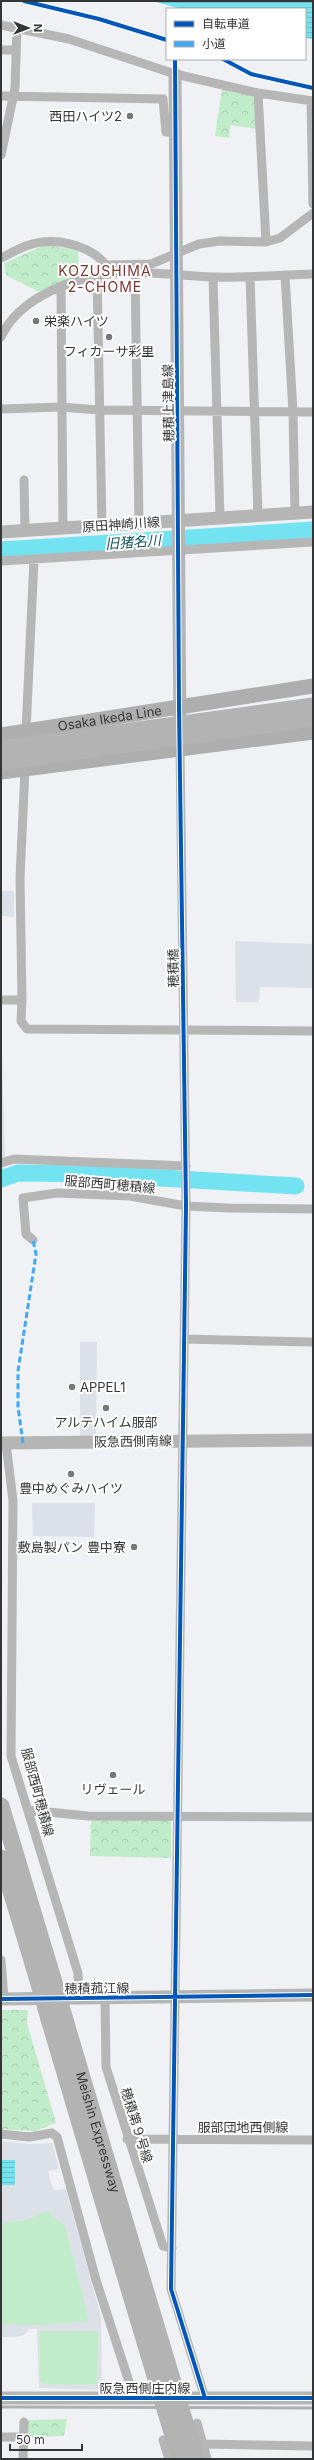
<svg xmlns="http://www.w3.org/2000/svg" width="314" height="2460" font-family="Inter,'Noto Sans JP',sans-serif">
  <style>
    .built { fill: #dce1e8 }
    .grass { fill: #c1ecca }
    .park { fill: url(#park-crowns) }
    .water { fill: url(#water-rules) }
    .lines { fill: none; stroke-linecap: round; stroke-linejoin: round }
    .river { stroke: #73e3f1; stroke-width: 17 }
    .street { stroke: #b6b6b6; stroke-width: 9 }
    .secondary { stroke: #b5b5b5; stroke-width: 13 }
    .primary { stroke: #aeaeae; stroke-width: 15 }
    .highway { stroke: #b3b3b4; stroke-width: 17 }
    .rail { stroke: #aeafaf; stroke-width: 3 }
    .highway-bridge { stroke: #b3b3b4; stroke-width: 17 }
    .quiet { stroke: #3fa9f5; stroke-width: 3; stroke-dasharray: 6 3; stroke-linecap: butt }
    .cycleway-casing { stroke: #fff; stroke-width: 6 }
    .cycleway { stroke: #0057b8; stroke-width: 4 }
    .poi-dot { fill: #757778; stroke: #fff; stroke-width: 1.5 }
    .labels { text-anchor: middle; stroke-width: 4; stroke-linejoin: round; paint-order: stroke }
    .poi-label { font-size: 13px; fill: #343536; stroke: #fff }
    .street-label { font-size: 13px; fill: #343536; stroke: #fff }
    .neighbourhood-label { font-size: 14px; letter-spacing: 1px; fill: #7d3632; stroke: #fff }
    .water-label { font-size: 14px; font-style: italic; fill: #15555d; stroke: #fff }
  </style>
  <defs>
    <pattern id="park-crowns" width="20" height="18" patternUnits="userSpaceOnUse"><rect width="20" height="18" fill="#c1ecca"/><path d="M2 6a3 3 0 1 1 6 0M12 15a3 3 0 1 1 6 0" fill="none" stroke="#a6cbae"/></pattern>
    <pattern id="water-rules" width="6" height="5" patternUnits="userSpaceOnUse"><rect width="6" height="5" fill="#73e3f1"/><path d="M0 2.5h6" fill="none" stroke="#64c3cf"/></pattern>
  </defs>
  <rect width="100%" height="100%" fill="#eff1f4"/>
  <path class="built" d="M1,891H14V917L1,916Z
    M235,941L313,944V988L260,987L259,1002H236Z
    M1,1020L5,1158L1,1159Z
    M80,1342H97L96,1438H80Z
    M32,1503H95L94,1537L33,1536Z
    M1,2141L29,2144L52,2143L59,2169L48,2171L53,2190L66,2189L101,2317L102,2390L39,2388L37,2329H29L24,2335L17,2337H1Z"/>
  <path class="grass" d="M47,2211L65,2226L89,2321L40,2325L1,2324V2223L27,2220Z
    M40,2331H98L97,2384H44L40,2380Z"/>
  <path class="park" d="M222,89L252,96L254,99L256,129L230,125L229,138L215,136Z
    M45,245L78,250L79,277L44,291H37L6,275L4,263Z
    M93,1819H171V1858L90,1856L91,1822Z
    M1,2010H28L27,2023L56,2123L35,2131L1,2129Z
    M67,2419L64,2436L27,2437V2420Z"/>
  <path class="water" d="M153,1H313V39L305,38V9H181Z
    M1,2160H15V2185H1Z"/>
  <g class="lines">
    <path class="river" d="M1,550L313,530
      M1,1179L18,1173L95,1174L296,1186"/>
    <path class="street" d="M1,25L69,39L175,74L258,93L313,101
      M1,50H16
      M258,93L266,242
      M1,96L163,99L166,132L176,133
      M311,101L313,204
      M1,155L15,88L17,28
      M1,258C9,254 18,249 26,246C53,236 89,244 106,265L151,264L199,244L219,241L266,242L280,238L313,213
      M135,273L139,523
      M285,275L293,412L295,513
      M97,276L102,526
      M213,277L220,518
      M250,277L258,516
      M61,287L63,528
      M1,337C17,302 60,283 97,276C134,268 175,276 213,277C246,278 279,275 313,274
      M1,409L61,407L99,410L313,412
      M24,480L25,530
      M1,561L313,542
      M26,731L34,559
      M180,747L186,1206L171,2289L205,2398
      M1,1000H22L21,1021L27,1029L313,1031
      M22,1000L20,878L25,769
      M1,1163L14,1159L186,1166
      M33,1240L26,1234L23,1198L57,1193L130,1196L186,1206L228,1208L313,1209
      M184,1339L313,1342
      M6,1443L13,1501L11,1756L78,1973L79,1999
      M28,1810L88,1816L313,1817
      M1,1960L4,1999
      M105,1999L106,2067L163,2246L172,2248
      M1,2134L29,2137L52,2133L57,2137L96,2280L134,2397
      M127,2139L313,2140
      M197,2423L207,2459
      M1,2437H23
      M163,2440L169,2459
      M203,2444L313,2446
      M23,2459L24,2422"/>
    <path class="secondary" d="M175,74L180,734
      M1,532L313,512
      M1,1443L313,1440
      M1,1999L313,1995
      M1,2398H313"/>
    <g class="primary">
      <path id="s1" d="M1,735L313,686"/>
      <path d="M1,772L313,732"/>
    </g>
    <g class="highway">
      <path d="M1,1806L53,1979"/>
      <path d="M1,1858L37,1977"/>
      <path d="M49,2019L124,2272"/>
      <path id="s2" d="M65,2020L139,2269"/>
    </g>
    <path class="rail" d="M1,2407L313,2408"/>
    <path class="highway-bridge" d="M1,749L313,706
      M1,762L313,718
      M37,1977L49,2019
      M53,1979L65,2020
      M139,2269L196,2459
      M124,2272L180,2459"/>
    <path class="quiet" d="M23,1443L18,1407V1371L36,1254L33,1240"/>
    <defs>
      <path id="cycleway" d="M24,1L99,19L167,40
        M175,59L179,706L186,1206L171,2289L205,2398
        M223,59L251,74L313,88
        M1,1999L313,1995
        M1,2398H313"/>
    </defs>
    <use href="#cycleway" class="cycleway-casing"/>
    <use href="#cycleway" class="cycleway"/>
  </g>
  <g class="poi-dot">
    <circle cx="130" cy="116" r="4"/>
    <circle cx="36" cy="321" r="4"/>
    <circle cx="109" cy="337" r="4"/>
    <circle cx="72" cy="1387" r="4"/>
    <circle cx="106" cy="1408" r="4"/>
    <circle cx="71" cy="1474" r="4"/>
    <circle cx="134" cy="1547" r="4"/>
    <circle cx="113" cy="1775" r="4"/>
  </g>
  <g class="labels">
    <g class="poi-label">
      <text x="122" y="121" text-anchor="end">西田ハイツ2</text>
      <text x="44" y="326" text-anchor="start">栄楽ハイツ</text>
      <text x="109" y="356">フィカーサ彩里</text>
      <text x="80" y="1392" text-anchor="start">APPEL1</text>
      <text x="106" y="1427">アルテハイム服部</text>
      <text x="71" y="1493">豊中めぐみハイツ</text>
      <text x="126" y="1552" text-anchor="end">敷島製パン 豊中寮</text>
      <text x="113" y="1794">リヴェール</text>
    </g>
    <g class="street-label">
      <text transform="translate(168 403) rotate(-91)" y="5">穂積上津島線</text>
      <text transform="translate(121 524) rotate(-4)" y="5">原田神崎川線</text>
      <text dy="5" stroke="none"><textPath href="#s1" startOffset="110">Osaka Ikeda Line</textPath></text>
      <text transform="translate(173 968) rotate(-91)" y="5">穂積橋</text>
      <text transform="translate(110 1184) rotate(5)" y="5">服部西町穂積線</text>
      <text transform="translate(133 1441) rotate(-1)" y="5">阪急西側南線</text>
      <text transform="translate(38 1792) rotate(75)" y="5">服部西町穂積線</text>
      <text transform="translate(97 1988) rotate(-1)" y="5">穂積菰江線</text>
      <text transform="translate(137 2125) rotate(73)" y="5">穂積第９号線</text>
      <text x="243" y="2132">服部団地西側線</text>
      <text dy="5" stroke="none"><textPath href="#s2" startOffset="117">Meishin Expressway</textPath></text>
      <text x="145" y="2393">阪急西側庄内線</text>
    </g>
    <g class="neighbourhood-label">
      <text x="105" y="276">KOZUSHIMA<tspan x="105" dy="16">2-CHOME</tspan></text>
    </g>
    <g class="water-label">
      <text transform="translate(133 542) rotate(-4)" y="5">旧猪名川</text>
    </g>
  </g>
  <rect width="314" height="2460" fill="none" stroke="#343536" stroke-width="4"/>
  <rect x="166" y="8" width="140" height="52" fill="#ffffff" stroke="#aeaeaf"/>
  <rect x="174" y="21" width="20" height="6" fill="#0057b8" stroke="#aeaeaf"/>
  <text x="202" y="28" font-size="12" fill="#343536">自転車道</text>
  <rect x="174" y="41" width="20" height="6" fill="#3fa9f5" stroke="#aeaeaf"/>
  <text x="202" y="48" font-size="12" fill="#343536">小道</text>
  <g transform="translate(28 28) rotate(90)" stroke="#ffffff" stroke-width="3" paint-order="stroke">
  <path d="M0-3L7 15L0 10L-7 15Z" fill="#343536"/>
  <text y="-6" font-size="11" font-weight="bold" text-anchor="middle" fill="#343536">N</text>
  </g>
  <path d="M10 2444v6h72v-6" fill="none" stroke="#343536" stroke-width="2"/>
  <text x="16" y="2444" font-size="12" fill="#343536" stroke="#ffffff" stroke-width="3" paint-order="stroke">50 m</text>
</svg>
